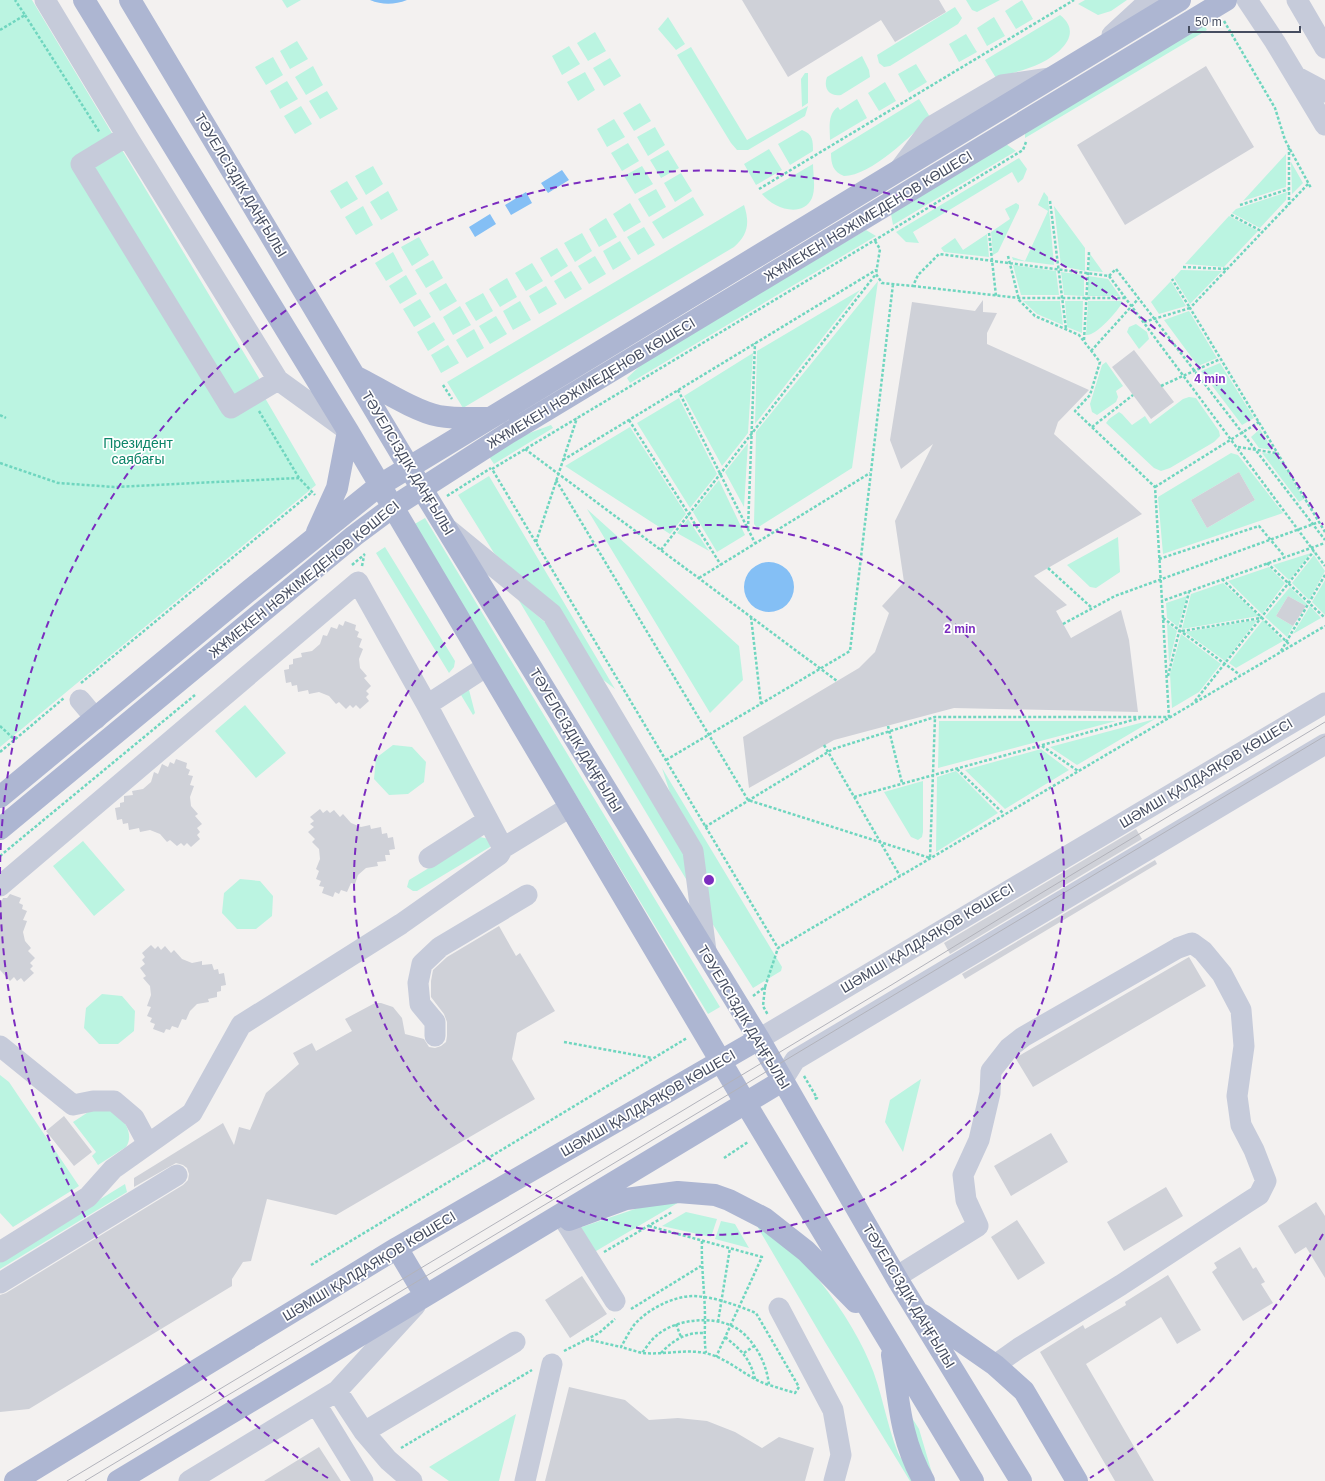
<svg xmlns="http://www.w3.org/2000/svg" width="1325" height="1481" font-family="Helvetica,sans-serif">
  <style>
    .green { fill: #bbf4e1; fill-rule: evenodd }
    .water { fill: #84bff5 }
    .building { fill: #cfd1d8 }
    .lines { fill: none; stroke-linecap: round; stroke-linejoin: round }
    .path { stroke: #6fd6bf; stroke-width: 2.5; stroke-dasharray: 3 2; stroke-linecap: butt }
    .minor { stroke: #c6cbda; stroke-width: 21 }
    .major { stroke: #adb6d2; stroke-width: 22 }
    .tram { stroke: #b2b3bb; stroke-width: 1 }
    .ring { fill: none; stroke: #7b2cbf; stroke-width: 2; stroke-dasharray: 7 5 }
    .labels { text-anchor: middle; stroke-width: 3.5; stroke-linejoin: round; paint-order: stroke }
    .street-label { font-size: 14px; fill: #464d60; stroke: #fff }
    .park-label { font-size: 14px; fill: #0d8569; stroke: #fff }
    .centre { fill: #7b2cbf; stroke: #fff; stroke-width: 2 }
    .ring-label { font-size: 12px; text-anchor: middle; font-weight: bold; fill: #7b2cbf; stroke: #fff; stroke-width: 3.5; stroke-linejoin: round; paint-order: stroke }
  </style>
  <rect width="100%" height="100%" fill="#f3f1f0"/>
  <path class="green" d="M0,0H32L259,378L265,398L316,485L0,747Z
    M282,0H301L287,8Z
    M966,0H1000L977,12L972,10Z
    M1022,0L1033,19L1016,29L1005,11Z
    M1085,0H1127L1111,11L1098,15L1078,4Z
    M955,7L962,18L958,24L890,66L884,67L879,63L877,55Z
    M1060,15C1084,34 1059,54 1041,63C1027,70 1011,73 996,78L985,60Z
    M668,17L685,44L676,50L658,29Z
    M994,17L1005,36L987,46L977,28Z
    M1202,21L1207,30L1025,138V131Z
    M595,32L606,51L588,61L577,43Z
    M966,34L977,52L959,62L949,44Z
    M297,41L308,59L290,69L280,51Z
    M569,46L580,64L562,75L552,56Z
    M691,47L747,140L808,106L805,116L748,150H737L731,143L677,55Z
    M862,56L869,70L870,77L841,95C829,97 823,88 827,77Z
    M273,57L283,75L266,85L255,67Z
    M610,58L621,76L604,86L593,68Z
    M916,64L927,82L909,93L898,74Z
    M313,66L323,85L306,95L295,77Z
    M585,72L595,90L578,101L567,82Z
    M805,73H808V103L802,107L801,79Z
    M287,81L298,99L280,109L270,91Z
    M885,82L896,101L879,111L868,93Z
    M327,91L338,109L320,119L309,101Z
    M857,99L867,118L830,140C830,129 827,114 838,107L840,110Z
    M919,99L930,117C912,135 871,176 844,176C833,172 831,164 831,153Z
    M640,103L651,121L634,131L623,113Z
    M301,106L312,124L295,134L284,116Z
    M614,119L625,137L607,147L597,129Z
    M655,127L665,145L648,156L637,137Z
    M802,130C813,134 813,141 813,151L790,165L778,144Z
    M628,143L639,161L622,171L611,153Z
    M1006,144L1016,151L893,225L891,214Z
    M769,149L782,170L756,185L744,164Z
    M668,150L679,168L661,178L650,160Z
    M1286,154V187L1243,201Z
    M1019,158L1027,169L1023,179L1018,183L1012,172L913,232L919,243L906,242L896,232Z
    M1291,162L1303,183L1292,194Z
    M813,164C813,174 816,188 812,198C802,219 773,208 762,194Z
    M373,166L383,184L366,195L355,176Z
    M642,166L653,184L635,194L624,176Z
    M681,173L692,191L675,202L664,183Z
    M347,181L358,199L341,209L330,191Z
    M656,189L666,207L649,217L638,199Z
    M388,191L398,210L381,220L370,202Z
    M1044,192L1048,197L1054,265L1013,260L1012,257L1025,261L1048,211L1038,205Z
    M1287,192L1286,200L1260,228L1232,213L1236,209Z
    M693,197L704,215L663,239L652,222Z
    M630,203L641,222L624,232L613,214Z
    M1016,203L1019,205V208L998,252L993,255L991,232L1010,219L1005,209Z
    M744,205C750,223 748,235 734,247L463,408L447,382Z
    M363,206L373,225L356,235L345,217Z
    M1054,206L1085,248V271L1061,266Z
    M1229,216L1258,231L1224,267L1185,264Z
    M606,218L617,237L599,247L589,229Z
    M644,227L655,245L638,255L627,237Z
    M866,230L876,236L630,383L627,378L654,353Z
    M582,233L592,251L575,262L564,243Z
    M987,234L989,257L944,252L941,248L955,238L963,250Z
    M419,237L429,255L412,266L401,247Z
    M620,241L631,259L613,270L603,251Z
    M557,248L568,266L551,277L540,258Z
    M393,252L403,271L386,281L375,263Z
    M1090,254L1103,272L1089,271Z
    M595,256L606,274L589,284L578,266Z
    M433,260L443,278L426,288L415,270Z
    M532,263L543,281L526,291L515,273Z
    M1013,265L1056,271L1059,295H1021Z
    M1181,270L1222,271L1190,304L1174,278Z
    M571,271L582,289L565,299L554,281Z
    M1061,272L1084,275V296L1064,295Z
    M406,275L417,294L400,304L389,286Z
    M1088,276L1108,279L1120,296H1088Z
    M507,278L517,297L500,307L489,289Z
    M878,281L852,468L757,528L754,524L756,432Z
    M1171,281L1186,306L1159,314L1151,302Z
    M446,283L457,301L440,311L429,293Z
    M546,286L557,304L539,314L529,296Z
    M860,290L755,424L757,351Z
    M483,293L493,311L476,321L465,303Z
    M420,299L431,317L414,327L403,309Z
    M520,301L531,320L513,330L503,311Z
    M1023,301H1060L1063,325L1037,314Z
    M1065,301H1083L1082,333L1067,327Z
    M1088,301H1122V303C1118,311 1095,337 1086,335Z
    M460,306L471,325L453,335L443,317Z
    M1189,311L1217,358L1198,366L1164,320Z
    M496,316L507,334L490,344L479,326Z
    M434,322L445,340L428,351L417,332Z
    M1136,324L1147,332L1149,339L1139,349L1127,332L1129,327Z
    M474,329L484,348L467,358L456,340Z
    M448,345L459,363L441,373L431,355Z
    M753,353L748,433L722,466L684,396Z
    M1106,362L1123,386L1116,391L1118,397L1116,402L1097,415L1092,412L1090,404L1102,365Z
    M1220,363L1254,418L1242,425L1201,371Z
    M1189,397L1196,398L1198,401L1219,431L1220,436L1214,442L1170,468L1161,471L1154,468L1106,423L1109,419L1119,412L1122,414L1132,425L1145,416L1150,424L1183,399Z
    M679,398L717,474L690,508L637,423Z
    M551,425L553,428L494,464L488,455L511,440Z
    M630,427L686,514L670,534L565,466Z
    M1260,429L1273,450L1259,448L1251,437Z
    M748,443L744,507L725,472Z
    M1231,453L1238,455L1283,513L1163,554L1158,497ZM1239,472L1255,500L1207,528L1191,500Z
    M1262,453L1276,454L1304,499L1299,502Z
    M489,476L615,689L597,675L557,609L494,553L458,495Z
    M719,480L745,535L717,552L693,512Z
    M587,509L739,646L743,680L710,713Z
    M425,518L720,1007L708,1014L413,525Z
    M688,519L709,551L677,533Z
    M1118,537L1120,572L1096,588L1090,587L1067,565Z
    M385,547L455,661L454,667L449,673L376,553Z
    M1311,553L1289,580L1273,565Z
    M1314,555L1325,571L1309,600L1292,583Z
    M1269,567L1285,583L1262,614L1228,581Z
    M1325,580V615L1312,602Z
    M1223,583L1259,616L1182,629L1191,594Z
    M1290,587L1307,604L1306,606L1288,596L1276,616L1293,626L1287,637L1265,617Z
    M1187,596L1178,627L1167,618L1166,603Z
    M518,599L547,624L685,854L689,884Z
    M1310,606L1321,618L1293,634Z
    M1257,620L1225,661L1185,632Z
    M1263,620L1283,641L1236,668L1229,663Z
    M1167,623L1177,631L1169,663Z
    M1181,634L1221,664L1199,692L1172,708L1170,674Z
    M468,686L475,713L473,715L458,690Z
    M245,705L286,753L256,778L215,731Z
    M1155,719L1077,765L1050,747Z
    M939,721H1116L938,768Z
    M393,745L412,747L426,762L424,782L408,794L389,795L374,779L376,758Z
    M1041,749L1069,770L1005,809L965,770Z
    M662,768L782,967L781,971L753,988L712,923Z
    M956,771L998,813L936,852L937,777Z
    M923,781V832L922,837L918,840L911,837L884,792Z
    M480,837L489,839L492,843L490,847L417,891H413L407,887L409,880Z
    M83,841L125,890L94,916L53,866Z
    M240,879L260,881L273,896L272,916L256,929H237L222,913L224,893Z
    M102,994L122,996L135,1011L134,1031L118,1044H99L84,1028L86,1008Z
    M0,1075L9,1082L79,1186L13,1227L0,1213Z
    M921,1079L903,1152L885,1122L890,1100Z
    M96,1107L119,1113C125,1123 134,1135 126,1147L98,1165L92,1156L96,1152L73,1122Z
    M125,1184L127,1192L0,1269V1261Z
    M681,1201L591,1254L576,1229L638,1208Z
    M686,1212L717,1219L711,1237L662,1226Z
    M750,1214C797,1246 847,1309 869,1361C882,1390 886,1423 898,1453C902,1462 914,1473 914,1481H910L825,1342Z
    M721,1221L735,1224L749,1248L715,1239Z
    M907,1410L919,1429L932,1473L919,1449Z
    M516,1414L499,1481H449L429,1467Z"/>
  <path class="water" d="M370,0H407C394,5 382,5 370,0Z
    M562,170L569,180L548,193L541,183Z
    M526,192L532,203L511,215L505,205Z
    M490,214L496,224L475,237L469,227Z
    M744 587a25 25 0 1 1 50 0a25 25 0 1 1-50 0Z"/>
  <path class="building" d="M742,0H939L946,12L895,42L881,20L788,77Z
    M1206,66L1254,147L1125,225L1077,145Z
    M983,300V312L997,313L987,333V344L1089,390L1058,422L1054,434L1142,514L1034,576L1067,605L1056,611L1071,638L1121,610L1129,640L1138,712L954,708L834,740L749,788L743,737L859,668L875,652L889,613L882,606L904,582L895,521L933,444L901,469L890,440L912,302L975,311Z
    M1134,350L1174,402L1151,419L1112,367Z
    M1239,472L1255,500L1207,528L1191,500Z
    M1288,596L1306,606L1293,626L1276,616Z
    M345,621L356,625L355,630L359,632L357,637L362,639L359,647L363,649L359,659L360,668L367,676L364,678L371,686L366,691L369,694L366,697L369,701L360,709L356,705L353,708L350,705L346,709L339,702L336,704L329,696L319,692L309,694L308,690L298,692L297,685L292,686L291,682L286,683L284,670L289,669V665L293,664V659L302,657L301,653L312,651L320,644L323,635L327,636L331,627L337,629L339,624L343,626Z
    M176,759L187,763L186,768L190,770L188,775L193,776L190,785L194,786L190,797L191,806L198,814L195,816L202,824L197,828L200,832L197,835L200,839L191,847L187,843L184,846L181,843L177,846L170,840L167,842L160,834L150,830L140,832L139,828L129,830L128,823L123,824L122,819L117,820L115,808L120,807V803L124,802V796L133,795L132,791L143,789L151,782L154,772L158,774L162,764L168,767L170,762L174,764Z
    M320,809L323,813L327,810L330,813L334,810L340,817L343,814L351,823L361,827L370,825L371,829L381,827L382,834L387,833L388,838L393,837L395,849L389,850L390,855H385L386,861L377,862L378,866L366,868L358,875L355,884L351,883L347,892L341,890L339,894L335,892L333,897L322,893L324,887L319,886L321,881L316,879L319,871L316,869L320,859L319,849L312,842L315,839L308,832L314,827L310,824L314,821L310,817Z
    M1136,829L1142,839L950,954L944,943Z
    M1155,860L1157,864L965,979L962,974Z
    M10,894L21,898L19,903L23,905L22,909L27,911L23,920L27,921L23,932L25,941L31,948L28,951L35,958L30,963L33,966L30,969L34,973L24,982L21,978L17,981L14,977L10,981L0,970V905L3,898H7Z
    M499,926L516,956L520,953L555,1011L517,1033L512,1059L535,1099L336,1215L267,1199L251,1261L243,1262L232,1279V1286L29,1409L0,1412V1295L6,1293L183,1185L188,1180L189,1174L187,1168L183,1165L176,1163L134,1187V1178L223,1123L234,1145L239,1127L250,1130L266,1093L299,1064L293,1053L312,1043L316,1051L352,1031L345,1019L375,1003H381L393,1007L402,1018L405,1034L424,1039L429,1047L435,1048L441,1046L446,1042L447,1036V1022L444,1014L431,997V981L433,970L447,957Z
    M151,945L155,949L158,946L161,950L165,946L171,953L174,950L182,959L192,963L202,961V965L212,964L214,970L218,969L219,974L224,973L226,985L221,986V991L217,992V997L208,999L209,1002L197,1004L190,1011L186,1020L182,1019L178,1028L172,1026L170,1030L166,1029L164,1033L153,1029L155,1024L150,1022L152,1018L147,1016L151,1007L147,1006L151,995L150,986L143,978L146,976L140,968L145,964L142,960L145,957L142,953Z
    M1189,957L1206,986L1033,1087L1016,1059L1017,1057Z
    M64,1116L92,1152L74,1166L46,1131Z
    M1051,1133L1068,1162L1011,1196L994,1166Z
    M1166,1187L1183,1216L1124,1251L1107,1222Z
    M1316,1202L1325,1216V1278L1306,1247L1295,1254L1278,1226Z
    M1017,1220L1045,1263L1018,1280L991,1237Z
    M1240,1247L1253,1269L1256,1267L1265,1282L1261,1284L1273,1303L1243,1321L1212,1272L1217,1268L1214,1263Z
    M1168,1275L1201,1330L1177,1344L1161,1317L1086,1364L1154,1481H1115L1040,1352L1083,1325L1085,1329L1126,1305L1125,1302Z
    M582,1276L607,1314L570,1338L545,1300Z
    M569,1387L625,1400L649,1420L678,1418L707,1421L735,1432L762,1448L779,1437L814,1448L805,1481H545Z
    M319,1447L341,1481H264Z"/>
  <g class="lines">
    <path class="path" d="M25,15L100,133
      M1224,21L1275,108L1285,140L1311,188
      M0,30L25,15L15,0
      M1026,142L1023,150L885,234L492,469L778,948L1325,626
      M1308,184L1190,308L1325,532
      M759,189L1074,0
      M1050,201L1066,329
      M1240,205L1289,189
      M1289,205V148
      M1231,215L1263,232
      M989,233L996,296
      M875,241L880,249L876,274L882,283L913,286L918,275L939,254L1109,276L1325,566
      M1008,256L1019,300L1035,316L1079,335L1100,362L1090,395L1075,411L1155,487L1162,601
      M1183,267L1227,269
      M1109,276L1116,269L1325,540
      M913,286L1019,298H1126
      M1144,322L1190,308L1172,279
      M1084,340L1089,252
      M1091,351L1139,298
      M443,385L452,399
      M1161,386L1220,359
      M678,390L755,543
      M259,411L299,478L315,495
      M0,415L6,418
      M629,420L721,565
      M1092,427L1133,395
      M1238,447L1276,453
      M525,449L837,681
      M563,460L876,270
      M0,463L58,483L114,487L299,478
      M556,480L748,800L930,858L935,717
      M1155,487L1259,422
      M447,496L491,468
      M748,529L755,343
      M536,542L577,418
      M661,550L876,274
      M1159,559L1259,526L1285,557
      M1267,563L1325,618
      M352,565L365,554
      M362,566L364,556
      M1048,568L1092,608
      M699,578L870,473
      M1222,579L1291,646
      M751,617L761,704
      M1163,618L1240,675
      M1063,624L1115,596L1319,522
      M1182,631L1261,618
      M1281,651L1325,575
      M1168,676L1189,592
      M81,683L312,492
      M1195,701L1314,551
      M0,726L15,740
      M888,726L902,783
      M824,745L900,876
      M1042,746L1078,771
      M0,752L64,698
      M666,760L850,651L893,284
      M957,769L1004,814
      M854,797L1140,718
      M705,827L833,749L935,717H1169L1162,601L1325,543
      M0,856L195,695
      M765,987L778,948
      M753,996L765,987L763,1006L768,1015
      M564,1042L652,1058
      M804,1076L817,1098L814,1099
      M724,1158L748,1142
      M649,1226L762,1257L716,1357
      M702,1241C701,1267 705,1293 705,1319C705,1332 704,1340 706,1353
      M604,1252L672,1212
      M311,1265L687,1038
      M631,1309L701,1266
      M718,1322L730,1248
      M676,1324L681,1337
      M725,1337C741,1350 750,1358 755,1379
      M586,1339L621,1347C625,1340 629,1332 634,1325C647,1310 672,1296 694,1296C715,1297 736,1305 756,1313L799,1387L795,1393L769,1385C767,1367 759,1349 746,1336C725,1313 677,1317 656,1336C650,1341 646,1348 642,1353L621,1347
      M564,1351L599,1333L615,1319
      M643,1353C664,1355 684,1349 705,1353C729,1358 746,1378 769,1385
      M661,1353C672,1341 686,1332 703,1333
      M744,1353L754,1346
      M401,1448L532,1370"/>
    <path class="minor" d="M45,0L127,136L81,164L231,408L278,380L347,430
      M1247,0L1275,42L1325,125
      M1297,0L1325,48
      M1112,35L1150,0
      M1297,77L1325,92
      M127,136L278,380
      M899,170L932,126L1002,85L1050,78
      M449,530L552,614L693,851L706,951
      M80,700L96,719
      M427,705L487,666
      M429,858L488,820
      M0,886L358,582L427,705L503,848L570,807
      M435,1036V1022L420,1004L418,983L422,964L440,947L527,895
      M759,1039L1325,703
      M0,1046L73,1105L93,1101H114L134,1118L148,1144
      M782,1081L795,1060L1325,744
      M565,1221L615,1301
      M0,1252L88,1197L113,1169L192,1113L241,1025L401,924L499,855L503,848
      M896,1277L978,1226L966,1200L963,1175L979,1140L990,1093L991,1071L1009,1048L1023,1037L1178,948L1192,943L1203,951L1222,974L1241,1010L1244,1046L1237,1096L1241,1125L1254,1150L1266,1181L1259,1195L1248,1202L1121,1285L1019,1348L995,1365
      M0,1283L177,1175
      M779,1308L833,1410L841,1455L834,1481
      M337,1391L364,1432L388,1460L412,1481
      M316,1404L363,1481
      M364,1432L515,1342
      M189,1481L337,1391L415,1306
      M525,1481L552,1364"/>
    <path class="major" d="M84,0L348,431L746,1104L973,1481
      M130,0L422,489L759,1039L899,1282L1021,1481
      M355,376C377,387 416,412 439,416C456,419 472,418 489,418
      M317,532L337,488L348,431
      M0,797L250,590L380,485L1180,0
      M0,829L354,536L393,507L510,432L1226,0
      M569,1220L626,1199L678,1192L715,1195L729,1200L764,1218L806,1251L856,1302
      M397,1248L425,1295
      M923,1315L995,1365L1024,1391L1077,1481
      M892,1355C899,1401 900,1439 924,1481
      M15,1481L397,1248L759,1039
      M118,1481L782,1081"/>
    <path class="tram" d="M67,1481L893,984L1043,892L1325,722
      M85,1481L1325,736"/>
  </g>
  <g class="ring">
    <circle cx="709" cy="880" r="355"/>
    <path d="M1323 1234A709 709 0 0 1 1090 1478M328 1478A709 709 0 0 1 0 886M0 874A709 709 0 0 1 1323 525"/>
  </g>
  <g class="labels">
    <g class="street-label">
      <text transform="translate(241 185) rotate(59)" y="5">ТӘУЕЛСІЗДІК ДАҢҒЫЛЫ</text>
      <text transform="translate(868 216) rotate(-31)" y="5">ЖҰМЕКЕН НӘЖІМЕДЕНОВ КӨШЕСІ</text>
      <text transform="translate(591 383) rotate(-31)" y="5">ЖҰМЕКЕН НӘЖІМЕДЕНОВ КӨШЕСІ</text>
      <text transform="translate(408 463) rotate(59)" y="5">ТӘУЕЛСІЗДІК ДАҢҒЫЛЫ</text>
      <text transform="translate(304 579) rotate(-39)" y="5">ЖҰМЕКЕН НӘЖІМЕДЕНОВ КӨШЕСІ</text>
      <text transform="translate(576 740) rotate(59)" y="5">ТӘУЕЛСІЗДІК ДАҢҒЫЛЫ</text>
      <text transform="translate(1206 773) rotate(-31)" y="5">ШӘМШІ ҚАЛДАЯҚОВ КӨШЕСІ</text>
      <text transform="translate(927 938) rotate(-31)" y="5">ШӘМШІ ҚАЛДАЯҚОВ КӨШЕСІ</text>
      <text transform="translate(744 1017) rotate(59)" y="5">ТӘУЕЛСІЗДІК ДАҢҒЫЛЫ</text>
      <text transform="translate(648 1103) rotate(-30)" y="5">ШӘМШІ ҚАЛДАЯҚОВ КӨШЕСІ</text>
      <text transform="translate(369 1266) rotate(-31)" y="5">ШӘМШІ ҚАЛДАЯҚОВ КӨШЕСІ</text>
      <text transform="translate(909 1296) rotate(59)" y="5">ТӘУЕЛСІЗДІК ДАҢҒЫЛЫ</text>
    </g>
    <g class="park-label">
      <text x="138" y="448">Президент<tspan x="138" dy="16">саябағы</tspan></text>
    </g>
  </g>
  <circle cx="709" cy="880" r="6" class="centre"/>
  <g class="ring-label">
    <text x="1210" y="383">4 min</text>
    <text x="960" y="633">2 min</text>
  </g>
  <path d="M1189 26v6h111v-6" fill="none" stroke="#464d60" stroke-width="2"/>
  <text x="1195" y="26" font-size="12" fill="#464d60" stroke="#ffffff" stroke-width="3" paint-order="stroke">50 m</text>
</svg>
